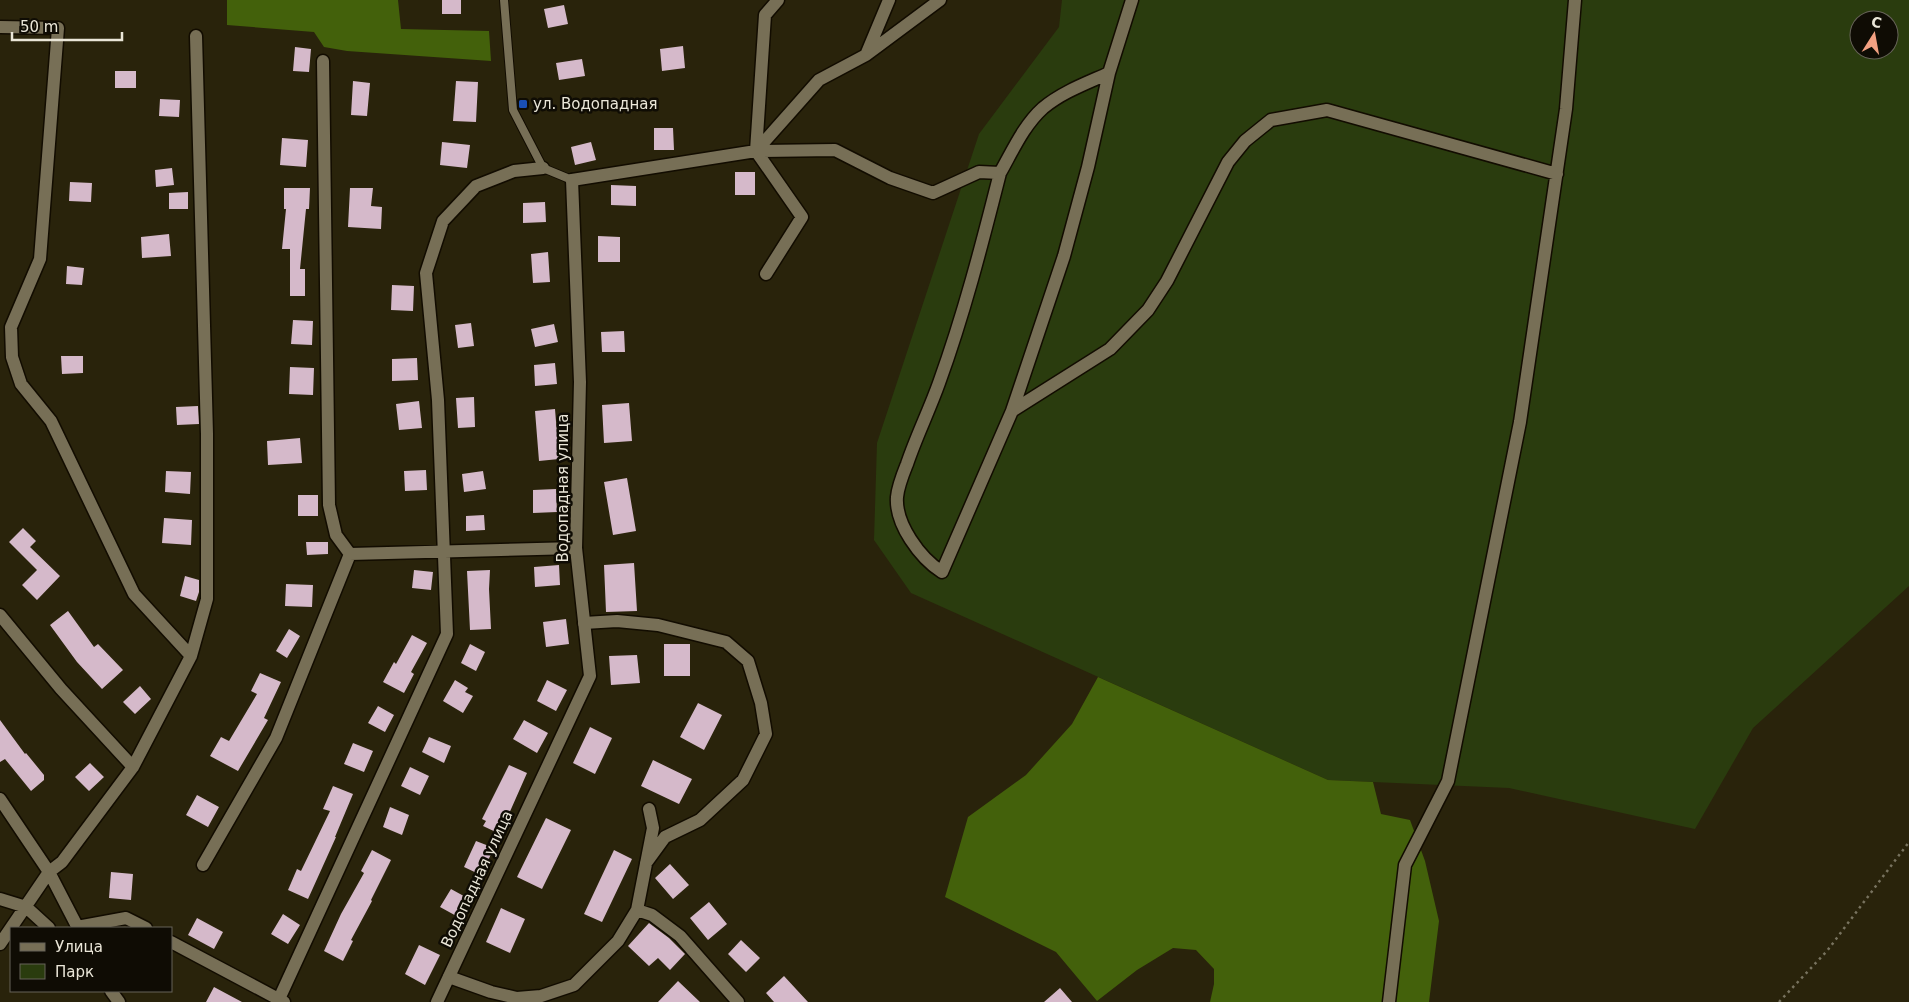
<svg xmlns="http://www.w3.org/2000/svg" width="1909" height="1002" font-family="'DejaVu Sans',sans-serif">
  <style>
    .green { fill: #2a3c0e; fill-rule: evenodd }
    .forest { fill: #43610b }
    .building { fill: #d5b9ca }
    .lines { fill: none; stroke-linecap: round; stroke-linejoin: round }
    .lane-casing { stroke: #120c00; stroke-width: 10 }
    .street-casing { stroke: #120c00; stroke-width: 15 }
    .secondary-casing { stroke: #120c00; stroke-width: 15 }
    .path { stroke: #78735f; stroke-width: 2.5; stroke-dasharray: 2.5 4; stroke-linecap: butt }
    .lane { stroke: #776f56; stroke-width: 8 }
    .street { stroke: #776f56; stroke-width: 12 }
    .secondary { stroke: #776f56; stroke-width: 12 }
    .transit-dot { fill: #1a4fb4; stroke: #0f0c04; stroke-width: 2 }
    .labels { text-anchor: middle; stroke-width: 5; stroke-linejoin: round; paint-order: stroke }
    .poi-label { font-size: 15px; fill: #eae6d8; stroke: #0f0c04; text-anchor: start }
    .street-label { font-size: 15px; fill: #eae6d8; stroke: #0f0c04 }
  </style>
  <rect width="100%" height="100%" fill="#29230b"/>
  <path class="green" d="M1062,0H1909V586L1753,728L1695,829L1509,788L1328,780L911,593L874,540L877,443L979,134L1059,27ZM1859,20H1889V50H1859Z"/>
  <path class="forest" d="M227,0H398L401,29L489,31L491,61L347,51L324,47L314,32L227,25Z
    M1098,677L1328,780L1373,782L1381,814L1410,820L1425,861L1439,921L1429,1002H1210L1214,984V969L1196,950L1173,948L1137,970L1097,1001L1056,952L945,897L968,817L1026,775L1072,724Z"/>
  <path class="building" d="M442,0H461V14H442Z
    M564,5L568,24L548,28L544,9Z
    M683,46L685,68L662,71L660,49Z
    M295,47L311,49L309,72L293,71Z
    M582,59L585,76L559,80L556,63Z
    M115,71H136V88H115Z
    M353,81L370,83L367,116L351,115Z
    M456,81L478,82L476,122L453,121Z
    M160,99L180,100L179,117L159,116Z
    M654,128H673L674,150H654Z
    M282,138L308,140L306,167L280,165Z
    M442,142L470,145L467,168L440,165Z
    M591,142L596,160L575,165L571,147Z
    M172,168L174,185L156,187L155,170Z
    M735,172H755V195H735Z
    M70,182L92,183L91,202L69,201Z
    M611,185L636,186V206L611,205Z
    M284,188H310L309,209H306L300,269H305V296H290V249H282L286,209H284Z
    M350,188H373L371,206L382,207L381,229L348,227Z
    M188,192V209H169V193Z
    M545,202L546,222L523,223V203Z
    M169,234L171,256L142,258L141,237Z
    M598,236L620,237V262H598Z
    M548,252L550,282L533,283L531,254Z
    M67,266L84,268L82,285L66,284Z
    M392,285L414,286L413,311L391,310Z
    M293,320L313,321L312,345L291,344Z
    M471,323L474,346L458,348L455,325Z
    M554,324L558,342L535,347L531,329Z
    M624,331L625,352H602L601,332Z
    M61,356H83V373L62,374Z
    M417,358L418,380L392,381V359Z
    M555,363L557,384L535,386L534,365Z
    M290,367L314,368L313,395L289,394Z
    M474,397L475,427L458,428L456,398Z
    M419,401L422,428L399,430L396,404Z
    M629,403L632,441L604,443L602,405Z
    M198,406L199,424L177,425L176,407Z
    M555,409L559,459L539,461L535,411Z
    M300,438L302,463L268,465L267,441Z
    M426,470L427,490L405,491L404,471Z
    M166,471L191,472L190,494L165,492Z
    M483,471L486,489L464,492L462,474Z
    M627,478L636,531L613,535L604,482Z
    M556,489L557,512L533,513V490Z
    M298,495H318V516H298Z
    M484,515L485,530L466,531V516Z
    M164,518L192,520L191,545L162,543Z
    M23,528L36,541L30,547L60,576L37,600L22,585L37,570L9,542Z
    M306,542H328V554L307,555Z
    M634,563L637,611L606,612L604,565Z
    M559,565L560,585L535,587L534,567Z
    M414,570L433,572L431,590L412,588Z
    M490,570L489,589L491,629L470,630L467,571Z
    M185,576L199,580V592L196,601L180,596Z
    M286,584L313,585L312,607L285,606Z
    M68,611L94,647L98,644L123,670L102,689L77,662L50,625Z
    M566,619L569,644L546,647L543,622Z
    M289,629L300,636L287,658L276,651Z
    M412,635L427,643L411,672L414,674L404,693L383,682L394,662L396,664Z
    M470,644L485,652L476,671L461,663Z
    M664,644H690V676H664Z
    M637,655L640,683L611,685L609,656Z
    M260,673L281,682L264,718L268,720L238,771L210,756L221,737L229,741L257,694L251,691Z
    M455,680L468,688L465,692L473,696L463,713L443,701Z
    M547,680L567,690L556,711L537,701Z
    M140,686L151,699L135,714L123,702Z
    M698,703L722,715L704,750L680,737Z
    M378,706L394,715L385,732L368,723Z
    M0,720L25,754L26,753L44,775V780L31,791L5,759L0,762Z
    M524,720L548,733L537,753L513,739Z
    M590,727L612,738L595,774L573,763Z
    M429,737L451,746L444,763L422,752Z
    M353,743L373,751L364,772L344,764Z
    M653,760L692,779L679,804L641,786Z
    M90,763L104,777L89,791L75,777Z
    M509,765L527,773L500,834L483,826L486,821L482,819Z
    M410,767L429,776L420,795L401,786Z
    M333,786L353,794L335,837H336L308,899L288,890L297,869L301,871L330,811L323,809Z
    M197,795L219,807L208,827L186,815Z
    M390,807L409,815L402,835L383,827Z
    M546,818L571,830L542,889L517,877Z
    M476,841L494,848L481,875L464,867Z
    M372,850L391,860L371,900L372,901L351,940L353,941L343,961L324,951L341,914L364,873L361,871Z
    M614,850L632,859L602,922L584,914Z
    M670,864L689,885L673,899L655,878Z
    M111,872L133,874L131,900L109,898Z
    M451,889L471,900L460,918L440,907Z
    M709,902L727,924L708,940L690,918Z
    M501,908L525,919L510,953L486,942Z
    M283,914L300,925L288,944L271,934Z
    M197,918L223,932L214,949L188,935Z
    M649,923L669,938L685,954L670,970L658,958L649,966L628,946Z
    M741,940L760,958L746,972L728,954Z
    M419,945L440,955L425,985L405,974Z
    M784,976L808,1002H774L766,993Z
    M678,981L700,1002H658Z
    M214,987L242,1002H206Z
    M1060,988L1072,1002H1044Z"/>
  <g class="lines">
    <defs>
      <path id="lane" d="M504,0L513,110L543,168L572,180"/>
      <path id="street" d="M0,27L58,28L40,259L11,327L12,357L21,384L51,421L134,594L191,656
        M866,55L889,0
        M323,61L329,505L336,535L350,554L576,548
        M756,151L765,15L778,0
        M1000,173C1013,150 1024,125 1043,108C1062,92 1087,83 1109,73
        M572,180L756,151L819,80L866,55L940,0
        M766,274L802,217L756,151L835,150L890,178L933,193L979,172L1000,173C982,244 964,314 939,383C929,411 916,437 907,464C903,474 898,486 897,497C895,524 920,558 942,572L1012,411L1064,256L1088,167L1109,73L1132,0
        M1012,411L1110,349L1148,310L1167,281L1228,162L1245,141L1271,120L1327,110L1557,174
        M0,615L61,689L133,767
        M584,623L617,621L658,625L726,642L748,661L761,703L766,734L743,780L700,820L665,837L646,863
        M0,799L49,872L78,928
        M203,865L276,738L350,554
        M0,899L26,907L49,928
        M637,910L653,828L649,809
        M77,927L126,918L146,928
        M171,942L284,1002
        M0,944L49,872L62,862L133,767L191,656L207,599V434L196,36
        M449,977L491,992L517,998L541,996L574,985L618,941L637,910L652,915L680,936L738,1002
        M111,991L119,1002
        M279,999L447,634L438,400L426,273L443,221L476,186L514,171L543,168
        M1389,1002L1405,865L1448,781L1520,422L1566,109L1575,0"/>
      <path id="secondary" d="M437,1002L590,676L576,548L580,382L572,180"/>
    </defs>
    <use href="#lane" class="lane-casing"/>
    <use href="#street" class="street-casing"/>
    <use href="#secondary" class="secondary-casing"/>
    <path class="path" d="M1779,1002L1827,951L1909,842"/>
    <use href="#lane" class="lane"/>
    <use href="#street" class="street"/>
    <use href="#secondary" class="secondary"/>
  </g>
  <rect class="transit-dot" x="518" y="99" width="10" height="10" rx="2.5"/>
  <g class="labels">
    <g class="poi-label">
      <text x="533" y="109">ул. Водопадная</text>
    </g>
    <g class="street-label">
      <text transform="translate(563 488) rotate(-90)" y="5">Водопадная улица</text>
      <text transform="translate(477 879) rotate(-65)" y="5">Водопадная улица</text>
    </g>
  </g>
  <rect x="10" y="927" width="162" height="65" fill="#0f0c04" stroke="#676359"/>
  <rect x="20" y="943" width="25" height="8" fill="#776f56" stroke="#676359"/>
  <text x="55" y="952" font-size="15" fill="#eae6d8">Улица</text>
  <rect x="20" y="964" width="25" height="15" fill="#2a3c0e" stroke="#676359"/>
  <text x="55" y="977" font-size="15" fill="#eae6d8">Парк</text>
  <g transform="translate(1874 35) rotate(11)"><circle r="24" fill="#0f0c04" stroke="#676359"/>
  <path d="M0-4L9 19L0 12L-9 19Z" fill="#f2a081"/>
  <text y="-8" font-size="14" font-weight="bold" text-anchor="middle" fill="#eae6d8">С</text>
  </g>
  <path d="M12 32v8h110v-8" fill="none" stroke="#eae6d8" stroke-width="2.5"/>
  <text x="20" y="32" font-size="15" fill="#eae6d8" stroke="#0f0c04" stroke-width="4" paint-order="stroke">50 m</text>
</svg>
